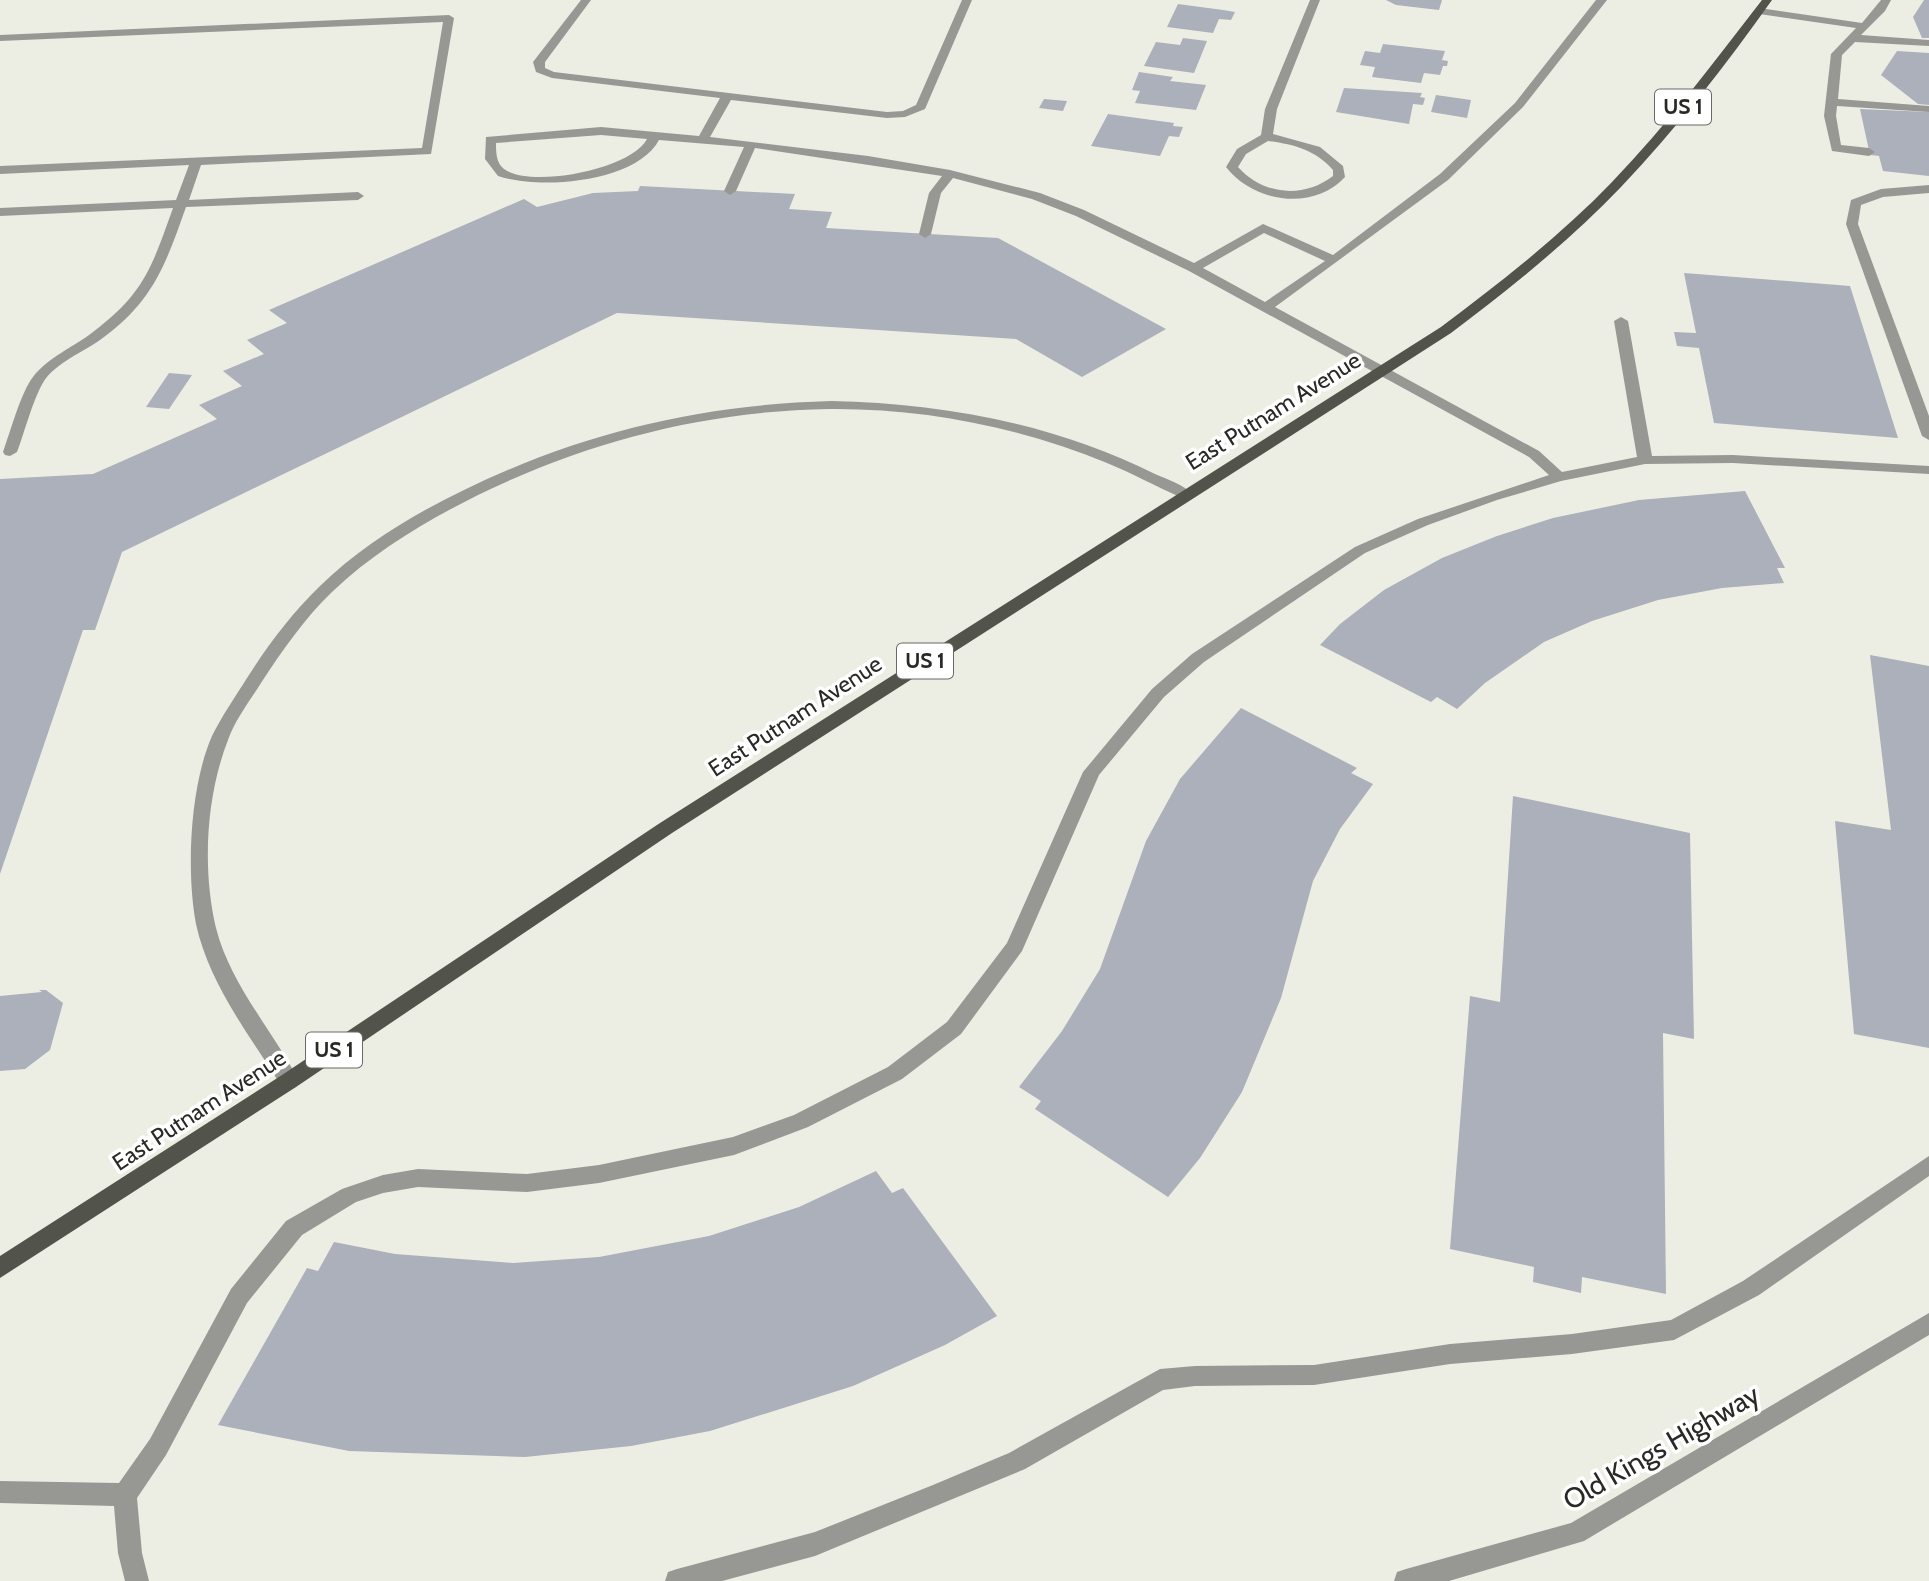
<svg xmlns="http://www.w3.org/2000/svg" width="1929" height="1581" font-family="Cabin,sans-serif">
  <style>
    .building { fill: #abb0ba }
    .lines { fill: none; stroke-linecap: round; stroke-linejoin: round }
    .service { fill: #979894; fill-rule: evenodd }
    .minor { fill: #979894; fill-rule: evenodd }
    .primary { fill: #52544c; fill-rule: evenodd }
    .labels { text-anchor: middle; stroke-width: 7; stroke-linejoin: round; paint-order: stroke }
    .shield { fill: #fff; stroke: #696a67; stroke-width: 2 }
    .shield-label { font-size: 21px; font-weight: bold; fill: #292a26 }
    .street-label { font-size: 23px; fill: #292a26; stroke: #fff }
    .near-street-label { font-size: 28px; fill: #292a26; stroke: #fff }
  </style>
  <rect width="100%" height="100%" fill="#eceee3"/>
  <path class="building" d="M1386,0H1442L1439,10L1396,5Z
    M1924,0H1929V38H1922L1913,17Z
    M1178,4L1223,10L1235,12L1231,20L1219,19L1213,33L1167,27Z
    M1183,38L1207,41L1194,73L1144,66L1156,42L1180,45Z
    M1383,44L1445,51L1442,60L1448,61L1447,66H1443L1440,75L1424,73L1421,83L1372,77L1375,67L1360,65L1365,51L1380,53Z
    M1897,51L1929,53V105L1918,104L1881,75Z
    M1139,72L1173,77L1170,81L1206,85L1196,110L1135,103L1140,91L1132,90Z
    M1344,88L1422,93L1420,97L1425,98L1423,105L1413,104L1409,124L1336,112Z
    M1436,95L1471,100L1467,118L1431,112Z
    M1044,99L1067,101L1063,111L1039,108Z
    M1860,109L1929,112V176L1883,171L1879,156L1870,155Z
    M1108,114L1174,123L1173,126L1183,127L1179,137L1169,136L1160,156L1091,146Z
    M640,186L795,194L789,209L832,212L826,228L998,238L1166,329L1082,377L1016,339L617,313L122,552L95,630H83L0,874V479L93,474L217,419L199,405L242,386L223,371L264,354L247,340L287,323L269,310L524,199L537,207L593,193L638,191Z
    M1684,273L1850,286L1898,438L1714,423L1699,348L1677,346L1674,332L1696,333Z
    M169,373L192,375L169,409L146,407Z
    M1745,491L1785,568H1777L1784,583L1722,588L1658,600L1592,621L1544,642L1485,683L1457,709L1437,697L1431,702L1320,645L1340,624L1384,590L1442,558L1497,536L1553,518L1639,500Z
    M1870,655L1929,666V1048L1854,1034L1835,821L1891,830Z
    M1241,708L1357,768L1351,773L1373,784L1340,829L1313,881L1281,998L1242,1092L1200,1158L1168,1197L1035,1109L1041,1101L1019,1087L1062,1031L1100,969L1146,841L1180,779Z
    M1513,796L1690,833L1694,1039L1663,1033L1666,1294L1582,1277L1581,1293L1533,1282L1534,1267L1450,1249L1470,996L1500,1002Z
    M39,990H46L63,1003L50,1050L25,1069L0,1071V996L42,992Z
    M876,1171L892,1193L903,1188L997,1316L945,1345L853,1386L710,1431L631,1446L525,1457L349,1451L218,1425L307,1268L318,1271L334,1242L395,1254L513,1263L599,1257L709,1236L799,1207Z"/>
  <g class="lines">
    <path class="service" d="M581,0H591L545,62V68L554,72L887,112L903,111L916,105L962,0H972L925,109L905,117L887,118L731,100L710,137L868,156L950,170L1040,193L1084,210L1194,263L1263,224L1333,255L1440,174L1515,103L1596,0H1607L1523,107L1448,180L1275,307L1539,451L1562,472L1637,457L1614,321L1621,317L1628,321L1652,456L1733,455L1929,466V474L1733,463L1645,464L1561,481L1497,500L1428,525L1365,553L1204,662L1164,697L1099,775L1022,951L961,1034L902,1079L808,1127L734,1155L599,1183L527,1192L418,1187L383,1193L356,1202L302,1235L247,1303L166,1455L137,1498L142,1553L149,1581H125L118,1553L114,1506L0,1503V1481L119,1483L150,1439L231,1289L286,1221L342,1189L383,1175L418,1169L527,1174L599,1165L733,1137L794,1115L888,1067L947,1022L1007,943L1083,772L1152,689L1192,654L1355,547L1418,519L1549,475L1529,457L1189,271L1076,216L1032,199L953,178L941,193L931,234L925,238L919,234L929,193L942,176L755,148L736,191L730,195L724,191L744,147L659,140C636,183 539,190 498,176L485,159L486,137L601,127L699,136L720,98L552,78L536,72L533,62ZM601,135L647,139C632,169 531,189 504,169C496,163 496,152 496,143ZM1264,233L1325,261L1265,302L1203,268Z
      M1881,0H1891L1885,11L1861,35L1929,40V46L1855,42L1842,55L1838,99L1929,106V112L1837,106L1836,116L1841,145L1869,148L1875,152L1869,156L1832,151L1824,116L1831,54L1856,28L1759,14L1754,11L1759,8L1862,23Z
      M449,15L454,18L431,154L201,165L189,200L358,192L364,196L358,200L186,207C165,266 153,302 100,340C83,352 56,363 44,381C33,399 25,431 17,452L10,456L5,455L3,452C10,433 21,392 33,377C48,357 74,347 93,332C145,293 152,266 173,208L0,216V208L176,200L189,165L0,174V166L422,148L443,22L0,41V35Z
      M1929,185V193L1883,197L1861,205L1858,224L1929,416V440L1922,436L1846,224L1851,200L1881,189Z
      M831,401C942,403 1055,424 1155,474C1167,479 1184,485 1192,494L1190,497H1180C1155,486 1132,473 1107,463C1020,427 923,408 829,409C705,411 589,441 478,495C426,521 375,551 332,592C304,619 282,651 261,683C249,702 235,720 228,740C206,796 202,869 216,928C231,986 272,1029 299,1081L296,1087L289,1089L282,1087C250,1036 209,984 196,924C186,870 190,786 212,736C222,716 235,697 247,678C268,645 292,613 320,586C361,546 412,515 464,490C583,432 699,405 831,401Z
      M1929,1156V1176L1759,1295L1674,1340L1572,1354L1450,1364L1314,1385L1195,1386L1163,1390L1025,1469L815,1556L722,1581H665L668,1572L677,1569L815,1532L933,1485L1009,1453L1160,1369L1195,1366L1314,1365L1450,1344L1572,1334L1671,1320L1743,1281Z"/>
    <path class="minor" d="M1310,0H1320L1277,109L1273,134L1320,147L1343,166L1345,177C1313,212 1253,202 1226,167L1237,149L1261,135L1265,109ZM1268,141C1293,144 1316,150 1333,170V176C1303,199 1263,195 1238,167L1246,154Z
      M1929,1313V1335L1584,1541L1449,1581H1394L1397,1572L1406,1569L1571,1523Z"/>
    <path class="primary" d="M1762,0H1772C1726,65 1676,129 1621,187C1569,241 1511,288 1451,333L672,833L296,1087L0,1278V1256L282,1075L660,823L1441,327C1501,282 1560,236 1612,182C1667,125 1714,62 1762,0Z"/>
  </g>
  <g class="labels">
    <g class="shield">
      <rect x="1655" y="89.5" width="56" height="35" rx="5"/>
      <rect x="897" y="643.5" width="56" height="35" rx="5"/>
      <rect x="306" y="1032.5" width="56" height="35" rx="5"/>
    </g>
    <g class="shield-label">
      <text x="1683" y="114">US 1</text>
      <text x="925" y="668">US 1</text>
      <text x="334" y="1057">US 1</text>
    </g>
    <g class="street-label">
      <text transform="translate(1273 411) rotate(-32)" y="8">East Putnam Avenue</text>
      <text transform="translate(795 716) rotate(-33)" y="8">East Putnam Avenue</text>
      <text transform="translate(199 1110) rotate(-33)" y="8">East Putnam Avenue</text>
    </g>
    <g class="near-street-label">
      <text transform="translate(1661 1447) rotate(-30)" y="10">Old Kings Highway</text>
    </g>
  </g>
</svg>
